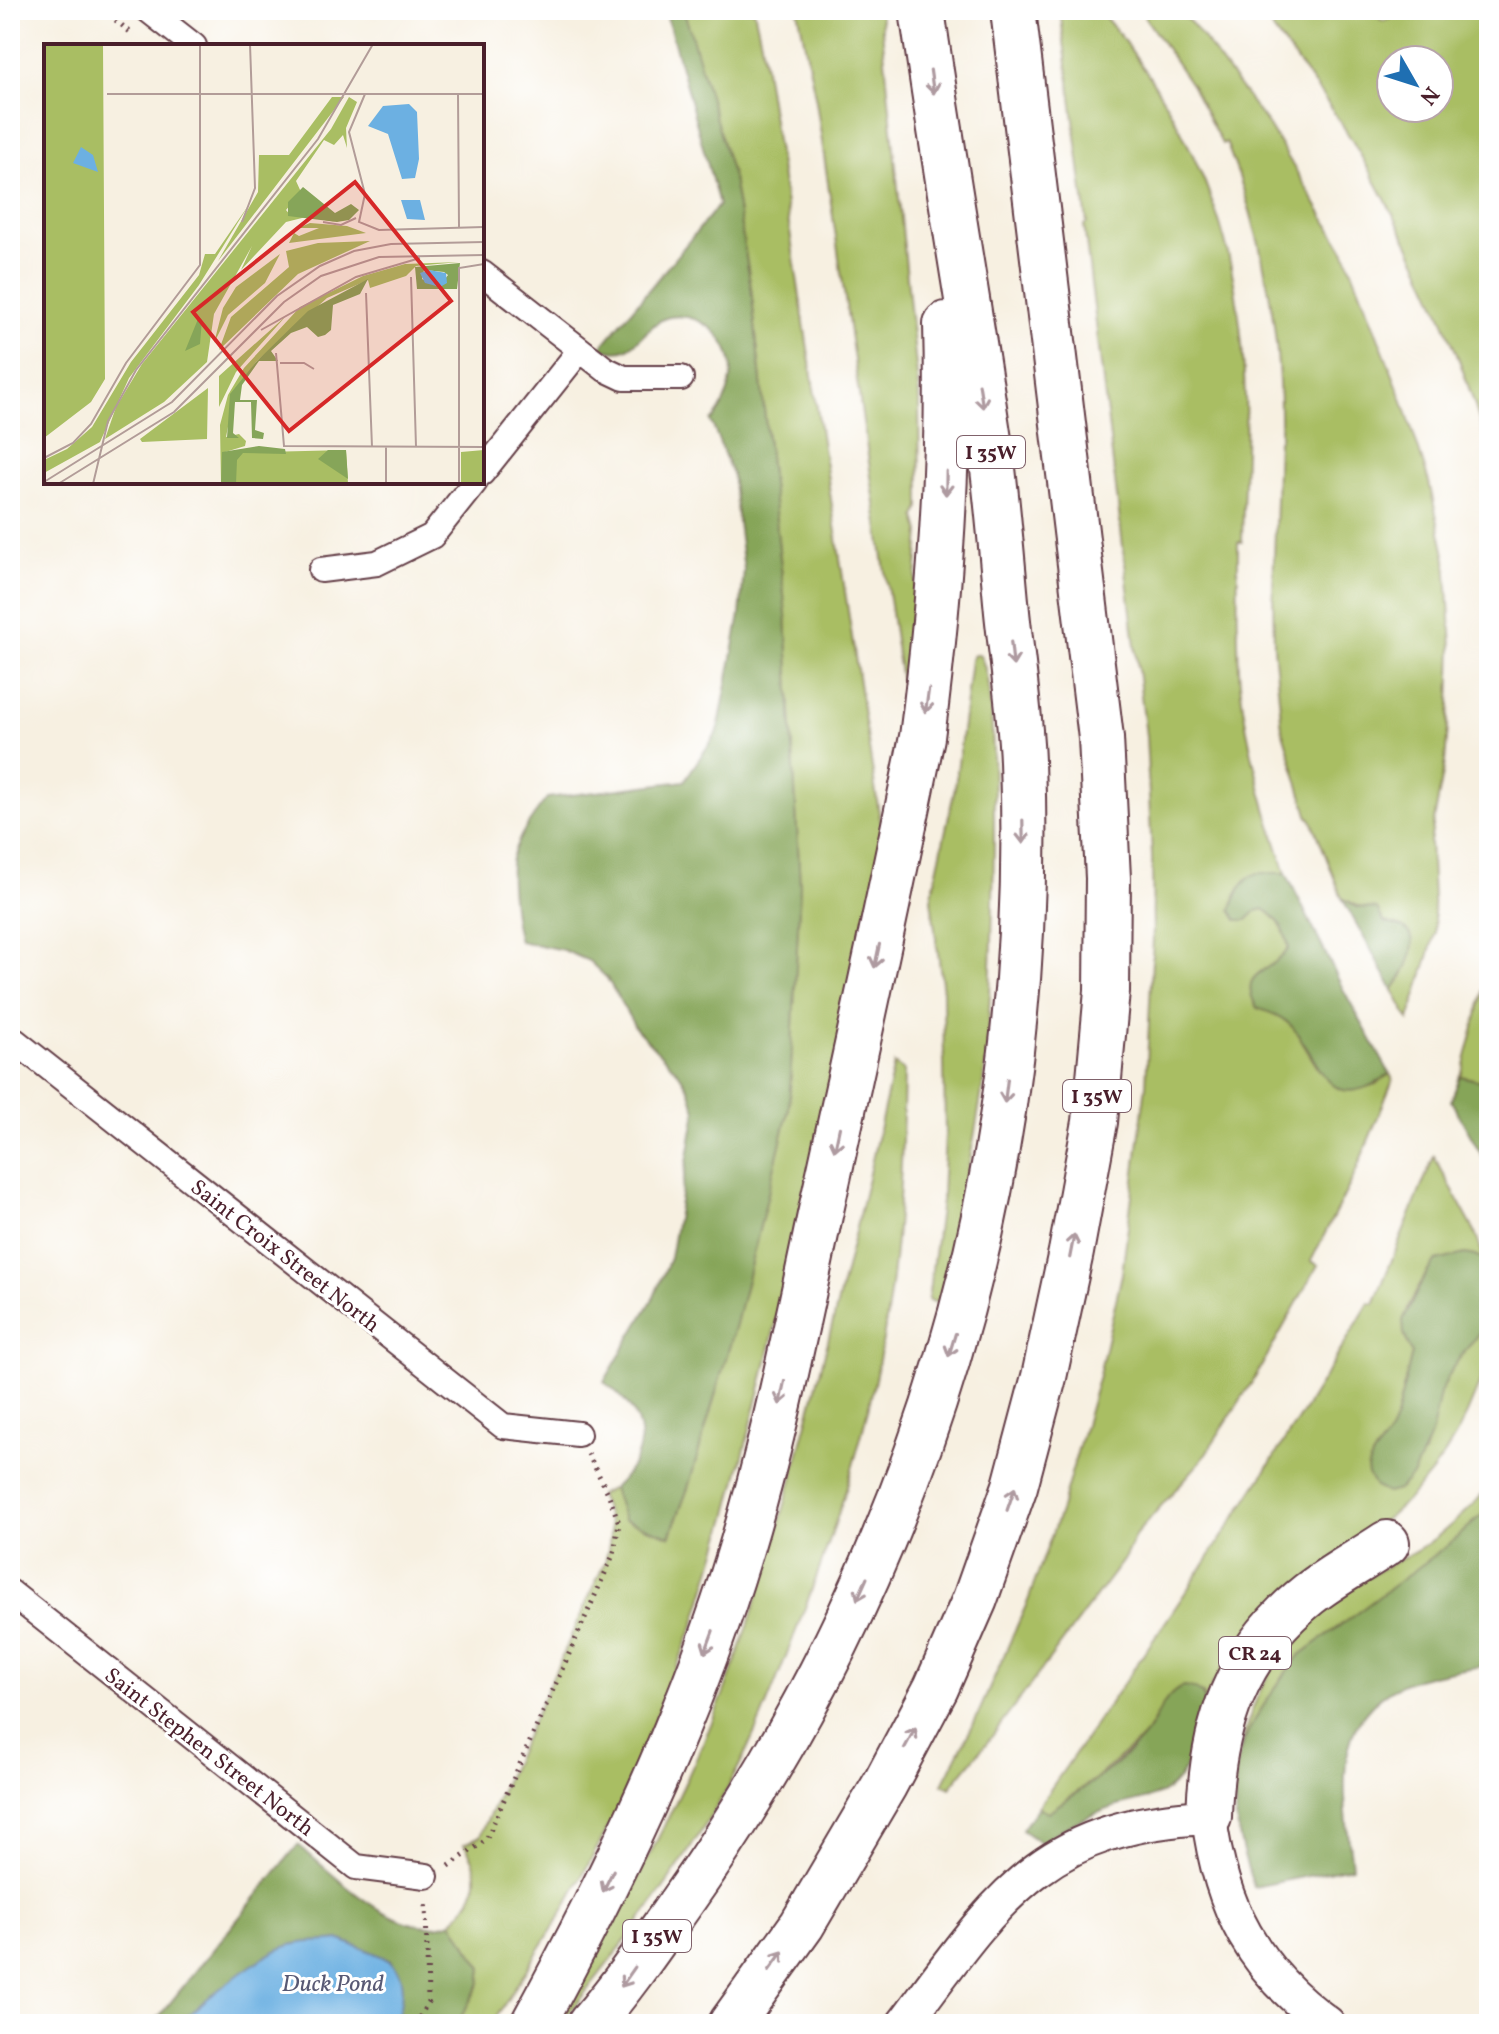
<svg xmlns="http://www.w3.org/2000/svg" width="1499" height="2034" font-family="Vollkorn,serif">
  <style>
    .green { fill: #a9be63; stroke: #7a6e47; stroke-width: 2; fill-rule: evenodd }
    .forest { fill: #86a559; stroke: #686242; stroke-width: 2 }
    .water { fill: #6cb0e2; stroke: #5b6886; stroke-width: 2 }
    .lines { fill: none; stroke-linecap: round; stroke-linejoin: round }
    .street-casing { stroke: #643e46; stroke-width: 28 }
    .secondary-casing { stroke: #643e46; stroke-width: 38 }
    .highway-casing { stroke: #643e46; stroke-width: 48 }
    .path { stroke: #643e46; stroke-width: 5; stroke-dasharray: 2 6; stroke-linecap: butt }
    .street { stroke: #fff; stroke-width: 24 }
    .secondary { stroke: #fff; stroke-width: 34 }
    .highway { stroke: #fff; stroke-width: 44 }
    .oneway { stroke: #ae9aa0 }
    .labels { text-anchor: middle; stroke-width: 6; stroke-linejoin: round; paint-order: stroke }
    .shield { fill: #fff; stroke: #80626b; stroke-width: 2 }
    .shield-label { font-size: 20px; font-weight: bold; fill: #4a1f2b }
    .street-label { font-size: 22px; fill: #4a1f2b; stroke: #fff }
    .water-label { font-size: 24px; font-style: italic; fill: #585974; stroke: #fff }
    .inset-road { fill: none; stroke: #b29c98; stroke-width: 2 }
    .view { fill: #d62828; fill-opacity: 0.15; stroke: #d62828; stroke-width: 4 }
    .inset-edge { fill: none; stroke: #4a1f2b; stroke-width: 4 }
  </style>
  <rect width="100%" height="100%" fill="#fff"/>
  <filter id="ink" filterUnits="userSpaceOnUse"><feTurbulence type="fractalNoise" baseFrequency=".0125" numOctaves="2"/><feDisplacementMap in="SourceGraphic" scale="16" xChannelSelector="R" yChannelSelector="G"/><feConvolveMatrix kernelMatrix="1 2 1 2 8 2 1 2 1" color-interpolation-filters="sRGB"/></filter>
  <filter id="wash" filterUnits="userSpaceOnUse"><feTurbulence type="fractalNoise" baseFrequency=".006" numOctaves="4" result="noise"/><feDisplacementMap in="SourceGraphic" scale="32" xChannelSelector="R" yChannelSelector="G"/><feGaussianBlur stdDeviation="1.8" result="paint"/><feColorMatrix in="noise" values="0 0 0 0 0 0 0 0 0 0 0 0 0 0 0 0 0 1.4 0 .05"/><feComposite in="paint" operator="in"/></filter>
  <g filter="url(#wash)">
    <rect width="100%" height="100%" fill="#f7f0e1"/>
    <path class="green" d="M683,10H754L761,42L884,846L764,1374L728,1514L695,1623L616,1813L561,1915L492,2024H457L480,1983L482,1968L452,1922C476,1898 486,1874 464,1844L480,1836L605,1562C613,1532 612,1523 599,1495L613,1488L624,1520L671,1535L688,1488L736,1324L789,1108L800,886L786,614L751,288L733,178Z
      M798,10H880L919,396L920,507L916,517L920,532L913,613L916,615L910,679L901,681L816,101Z
      M1060,10H1099C1149,67 1190,138 1215,209C1236,267 1243,335 1245,396C1247,444 1243,493 1242,542H1238C1238,589 1236,637 1240,683C1247,749 1266,811 1286,873H1258L1256,911L1264,909C1279,919 1285,930 1289,948L1281,961L1278,1015L1293,1027L1319,1070L1360,1089L1376,1084L1390,1074L1393,1080L1353,1178L1311,1261L1318,1265L1256,1376L1201,1461L1136,1534L1124,1559L990,1739L950,1788L943,1784L976,1719L1028,1601L1061,1509L1099,1375L1122,1274L1146,1085L1153,939L1152,857L1146,736L1084,225L1087,223Z
      M1140,10H1177L1193,25L1269,126L1345,252L1403,401L1429,482L1446,559L1452,647L1450,704L1445,762L1430,842L1435,934L1409,1020L1393,990C1413,965 1411,955 1401,926L1384,922L1380,917L1342,898L1311,818H1309L1282,729L1274,647L1273,590L1278,440L1280,439C1282,336 1265,238 1226,142L1222,144L1192,86Z
      M1258,10H1369L1383,21L1410,10H1489V456C1463,350 1414,248 1360,154C1331,103 1293,57 1258,10ZM1391,60H1439V108H1391Z
      M978,654C1005,673 991,1021 985,1070C974,1149 957,1226 939,1303L928,1300L942,1194L945,1135L943,991L931,899L955,787L971,660L973,656Z
      M1489,970V1083L1461,1076Z
      M894,1064L904,1071C902,1168 898,1269 878,1365C859,1458 829,1548 794,1636C773,1689 752,1746 723,1796C676,1876 620,1949 562,2022L558,2018C621,1914 678,1808 723,1695C762,1595 789,1491 816,1388C844,1280 870,1172 894,1064Z
      M1434,1156L1474,1230L1484,1258L1465,1254L1427,1272L1408,1307L1404,1334L1412,1353L1396,1418L1390,1433L1373,1456L1424,1454L1440,1393L1453,1367L1489,1319C1489,1329 1490,1340 1489,1350C1487,1364 1481,1379 1476,1392C1455,1448 1420,1496 1371,1530L1213,1683L1205,1701L1203,1694L1164,1703L1146,1735L1095,1779L1047,1813L1038,1807C1153,1642 1267,1476 1369,1303L1374,1304Z
      M1489,1488V1509L1448,1546L1299,1656L1283,1676L1240,1751C1252,1695 1280,1643 1326,1606C1349,1588 1379,1569 1403,1558C1431,1546 1468,1510 1489,1488Z"/>
    <path class="forest" d="M665,10H683L689,27L733,178L751,288L786,614L800,886L789,1108L736,1324L688,1488L670,1536L624,1520L613,1488C654,1451 647,1413 604,1382L654,1297L670,1258L696,1111L689,1089L679,1073L636,1029L607,978L589,961L563,950L519,941C514,925 508,874 512,858C518,836 533,816 547,798L684,781L718,731L740,615L744,570L732,474L711,421C722,411 727,396 730,383C740,348 707,311 670,317C643,322 637,363 601,347L719,205Z
      M1258,873H1286L1343,989L1390,1074C1328,1117 1325,1069 1294,1029C1285,1017 1271,1013 1257,1008C1235,969 1273,974 1289,948C1285,930 1280,919 1264,909L1256,911L1247,920H1237L1231,910C1237,893 1241,880 1258,873Z
      M1342,898L1357,907L1377,909L1384,922C1392,925 1402,925 1408,931C1422,945 1402,978 1393,990Z
      M1460,1076L1489,1083V1168L1451,1101Z
      M1465,1254L1484,1258L1489,1281V1319L1453,1367L1440,1393L1432,1432L1413,1475L1398,1490L1387,1493L1375,1487L1368,1475L1367,1469L1373,1456L1390,1433L1396,1418L1412,1353L1404,1334L1403,1320L1427,1272L1436,1261Z
      M1489,1509V1665C1465,1669 1440,1672 1417,1679C1325,1707 1344,1794 1352,1867L1254,1887C1239,1846 1227,1795 1240,1752C1247,1726 1282,1677 1299,1656L1447,1546Z
      M1184,1686C1194,1687 1201,1690 1205,1701C1198,1723 1195,1752 1183,1772C1168,1799 1140,1799 1114,1807C1087,1816 1063,1826 1041,1843L1022,1830L1038,1807L1048,1812C1081,1790 1120,1766 1146,1734C1159,1718 1162,1695 1184,1686Z
      M298,1845C338,1877 397,1943 452,1922L482,1968L480,1983L457,2024H394L396,2019L391,1961L341,1940L292,1945L254,1965L206,2000L178,2024H153Z"/>
    <path class="water" d="M341,1940C356,1947 374,1951 388,1960C408,1973 403,2005 394,2024H178C202,2002 261,1953 291,1945C306,1940 326,1942 341,1940Z"/>
  </g>
  <g filter="url(#ink)">
    <g class="lines">
      <defs>
        <path id="street" d="M148,10L194,46
          M482,273L605,369L624,378H681
          M482,473L580,350
          M321,570L377,563L432,536L475,482
          M10,1037L503,1426L578,1434
          M10,1592L356,1867L426,1876"/>
        <path id="secondary" d="M904,2024C996,1901 1041,1824 1209,1817C1220,1907 1254,1971 1328,2024"/>
        <path id="highway" d="M1209,1817C1211,1727 1236,1652 1309,1594C1333,1575 1362,1560 1387,1543
          M533,2024C611,1881 682,1734 732,1578C770,1459 794,1337 820,1215C855,1056 890,897 922,737C940,599 950,463 946,324
          M590,2024C623,1986 651,1945 680,1904C920,1566 1038,1176 1022,761C1020,711 1012,661 1007,612C1002,559 998,506 991,453C969,305 943,158 922,10
          M731,2024L802,1925L885,1784L936,1688L975,1599L1015,1486L1044,1377L1071,1252L1095,1122L1107,991L1108,878L1101,738L1013,10"/>
      </defs>
      <use href="#street" class="street-casing"/>
      <use href="#secondary" class="secondary-casing"/>
      <use href="#highway" class="highway-casing"/>
      <path class="path" d="M103,10L130,32
        M449,1866L486,1840L614,1553L619,1523L608,1493L588,1454
        M416,2024L428,2002L426,1900"/>
      <use href="#street" class="street"/>
      <use href="#secondary" class="secondary"/>
      <use href="#highway" class="highway"/>
    </g>
    <defs><path id="oneway-shaft" d="M-6 0H5M1.5-3L5.5 0L1.5 3" fill="none" stroke-width="1.6" stroke-linecap="round" stroke-linejoin="round" transform="scale(2)"/></defs>
    <g class="oneway">
      <use href="#oneway-shaft" transform="translate(932 82) rotate(82)"/>
      <use href="#oneway-shaft" transform="translate(981 396) rotate(81)"/>
      <use href="#oneway-shaft" transform="translate(946 483) rotate(91)"/>
      <use href="#oneway-shaft" transform="translate(1012 654) rotate(84)"/>
      <use href="#oneway-shaft" transform="translate(927 701) rotate(98)"/>
      <use href="#oneway-shaft" transform="translate(1023 832) rotate(89)"/>
      <use href="#oneway-shaft" transform="translate(877 956) rotate(102)"/>
      <use href="#oneway-shaft" transform="translate(1006 1091) rotate(97)"/>
      <use href="#oneway-shaft" transform="translate(837 1139) rotate(102)"/>
      <use href="#oneway-shaft" transform="translate(1072 1246) rotate(-79)"/>
      <use href="#oneway-shaft" transform="translate(952 1345) rotate(107)"/>
      <use href="#oneway-shaft" transform="translate(782 1393) rotate(102)"/>
      <use href="#oneway-shaft" transform="translate(1011 1499) rotate(-71)"/>
      <use href="#oneway-shaft" transform="translate(862 1589) rotate(114)"/>
      <use href="#oneway-shaft" transform="translate(709 1642) rotate(110)"/>
      <use href="#oneway-shaft" transform="translate(910 1738) rotate(-62)"/>
      <use href="#oneway-shaft" transform="translate(608 1881) rotate(116)"/>
      <use href="#oneway-shaft" transform="translate(776 1961) rotate(-54)"/>
      <use href="#oneway-shaft" transform="translate(628 1977) rotate(125)"/>
    </g>
  </g>
  <g class="labels">
    <g class="shield">
      <rect x="957" y="436" width="68" height="32" rx="6"/>
      <rect x="1063" y="1080" width="68" height="32" rx="6"/>
      <rect x="1219" y="1637" width="72" height="32" rx="6"/>
      <rect x="623" y="1920" width="68" height="32" rx="6"/>
    </g>
    <g class="shield-label">
      <text x="991" y="459">I 35W</text>
      <text x="1097" y="1103">I 35W</text>
      <text x="1255" y="1660">CR 24</text>
      <text x="657" y="1943">I 35W</text>
    </g>
    <g class="street-label">
      <text transform="translate(286 1255) rotate(38)" y="8">Saint Croix Street North</text>
      <text transform="translate(210 1751) rotate(38)" y="8">Saint Stephen Street North</text>
    </g>
    <g class="water-label">
      <text x="333" y="1991">Duck Pond</text>
    </g>
  </g>
  <g transform="translate(44 44)">
    <rect width="440" height="440" fill="#f7f0e1"/>
    <path d="M0,0H59L61,335L47,358L0,394ZM288,53H300L174,217L214,148L215,111H245ZM305,53L313,58L302,84L303,104L299,91L290,101L280,96L252,137L257,148L242,166L247,172L263,171L293,178L262,173L242,178L197,226L208,202L170,270L163,318L120,358L61,395L72,363L98,320L287,85ZM206,159L155,241L85,334L56,398L0,429V416L23,405L48,383L87,318L155,231L161,210H171ZM266,179L303,182L322,189L245,199L250,189L255,192L275,184H254ZM326,197L254,230L175,306L187,273L245,223L242,207L274,199ZM236,210L221,239L184,271L170,299L179,264L192,243ZM415,218L372,222L362,232L326,244L324,236L283,254L212,318L191,347L182,393L195,390L202,397L201,402L178,409L302,406L304,440H177L176,381L184,351L200,324L256,263L319,232L361,220ZM242,272L192,328L175,363V332ZM164,344L163,395L98,398L96,395ZM440,406V440H417V408Z" fill="#a9be63"/>
    <path d="M259,143L291,169L307,160L315,166L305,176L293,178L244,172V158ZM416,219L413,245H373L371,223ZM380,226L400,228L404,231L395,243L378,235ZM324,235L316,250L289,261L287,286L281,291L274,293L263,283L247,289L227,307L234,317H215L198,341L196,356H213L211,386L220,389L219,395L208,394L207,358H191L189,389L195,394H183L186,350L212,318L264,267ZM154,275L158,276L156,300L141,307ZM215,402L241,405L242,410L199,409L193,416L192,440H177L178,408ZM284,406H302L304,435L274,415Z" fill="#86a559" fill-rule="evenodd"/>
    <path d="M365,60L373,68L375,115L371,134L358,135L344,90L324,82L339,62ZM37,103L49,111L54,128L29,119ZM357,156H376L381,176L363,175ZM385,226L402,229L403,239L396,243L381,239L376,229Z" fill="#6cb0e2"/>
    <path class="inset-road" d="M63,50H440M321,50L305,88L321,150L315,178L335,186L440,183M414,50L415,183M198,178L211,144L206,0M279,178L297,181L312,174M367,233L372,403M322,249L328,403M217,286L312,233L376,214M232,309L240,402L440,403M236,319H260L270,325M0,414L29,399L47,380L82,319L156,221V0M0,438L128,358L233,252L276,222L310,207L347,200L440,198M14,440L130,368L240,258L277,232L335,213L440,211M49,440L64,377L92,326L274,95L329,0M342,440V403M415,440V224L440,220"/>
    <path class="view" d="M311,138L407,257L245,387L149,268Z"/>
    <rect width="440" height="440" class="inset-edge"/>
  </g>
  <rect width="1499" height="2034" fill="none" stroke="#fff" stroke-width="40"/>
  <g transform="translate(1415 84) rotate(129)"><circle r="38" fill="#ffffff" stroke="#b7a5aa" stroke-width="2"/>
  <path d="M0-6L14 30L0 20L-14 30Z" fill="#1f6fb2"/>
  <text y="-12" font-size="22" font-weight="bold" text-anchor="middle" fill="#4a1f2b">N</text>
  </g>
</svg>
